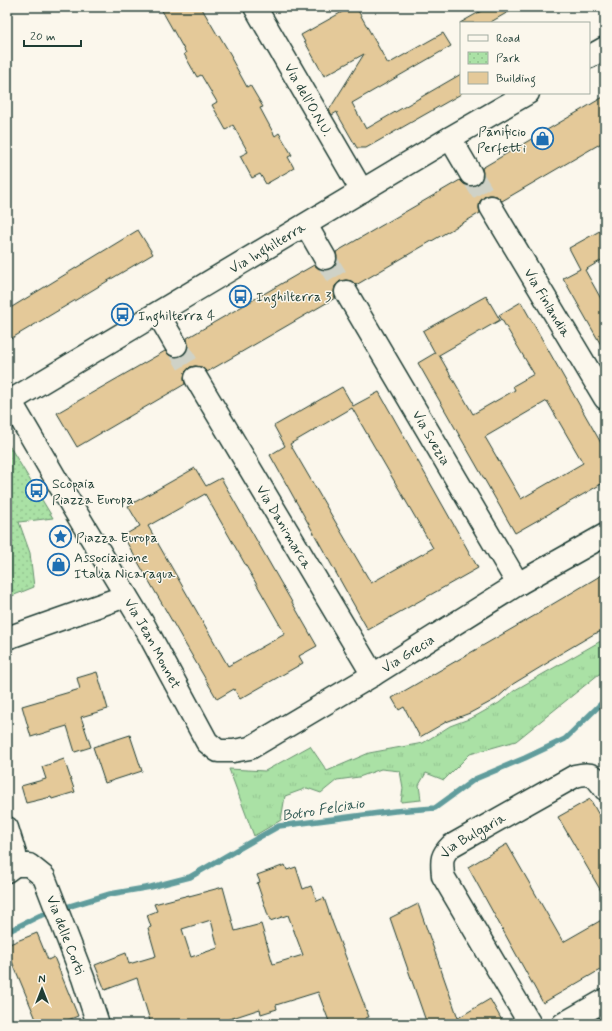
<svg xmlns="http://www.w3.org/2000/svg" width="612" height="1031" font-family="Mynerve,sans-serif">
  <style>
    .grass { fill: url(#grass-tufts); stroke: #648f6c }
    .park { fill: url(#park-dots); stroke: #648f6c }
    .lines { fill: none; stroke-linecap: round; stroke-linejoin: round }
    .stream { stroke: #609c9c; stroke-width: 5.5 }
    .building { fill: #e4c999; stroke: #1f3d34; fill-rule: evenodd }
    .street-tunnel { stroke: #cfd2c7; stroke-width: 22; stroke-dasharray: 22 11; stroke-linecap: butt }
    .street-casing { stroke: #1f3d34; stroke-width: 25 }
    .street { stroke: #fbf7ec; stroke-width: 22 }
    .labels { text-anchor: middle; stroke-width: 3; stroke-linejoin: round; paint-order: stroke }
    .street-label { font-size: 14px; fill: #1f3d34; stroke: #fbf7ec }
    .poi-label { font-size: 14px; fill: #1f3d34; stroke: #fbf7ec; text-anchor: start }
    .water-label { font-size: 15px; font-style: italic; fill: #355d57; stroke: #fbf7ec }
  </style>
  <defs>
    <pattern id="grass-tufts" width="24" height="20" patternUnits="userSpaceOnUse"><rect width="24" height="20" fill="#aae1a5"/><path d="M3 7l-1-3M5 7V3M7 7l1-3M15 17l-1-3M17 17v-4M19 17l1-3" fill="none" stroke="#92c28f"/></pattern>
    <pattern id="park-dots" width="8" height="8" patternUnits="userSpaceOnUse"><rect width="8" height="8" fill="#aae1a5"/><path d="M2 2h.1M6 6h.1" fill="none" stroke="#92c28f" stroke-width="1.8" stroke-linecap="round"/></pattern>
  </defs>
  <rect width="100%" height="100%" fill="#fbf7ec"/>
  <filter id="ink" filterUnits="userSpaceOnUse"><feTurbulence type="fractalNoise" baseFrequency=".025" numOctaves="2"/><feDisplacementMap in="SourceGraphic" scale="8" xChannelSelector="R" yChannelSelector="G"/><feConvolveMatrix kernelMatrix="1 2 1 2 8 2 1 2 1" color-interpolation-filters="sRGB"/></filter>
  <g filter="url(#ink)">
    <path class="grass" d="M605,640V674H599L516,741L470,754L444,780L426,773L419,785L421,800L401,802L403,788L400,771L381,769L359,777L337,780L321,793L307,788L285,796L281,820L254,836L229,769L265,771L310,746L327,771L369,753L423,743L450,726L474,717L499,703L515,690L599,642Z
      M605,1014V1024H588Z"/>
    <path class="park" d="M7,442L53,518L19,522L30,553L34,587L7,598Z"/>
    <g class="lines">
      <path class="stream" d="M60,909L110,894L151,887L190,877L240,848L279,826L395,811L435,808L475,779L525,758L565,739L605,700
        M7,932L39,916L52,912"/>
    </g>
    <path class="building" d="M160,7H201L218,36L219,35L232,57L231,58L247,87L250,85L263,107L260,108L275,136L279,133L292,155L288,157L294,168L266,184L260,174L252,178L240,156L248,152L233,125L226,130L212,105L217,102L201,75L197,77L184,54L186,53Z
      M351,7H356L388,64L443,33L451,46L352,103L366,129L461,74V94L366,148H357L338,115L337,112L332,115L329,110L364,54L324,76L301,35Z
      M488,7H517L489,23H460Z
      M605,96V141L502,201L497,196L490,195L485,196L480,201L479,208L480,213L356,285L352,281L346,280L340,281L335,286L334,292L335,298L207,372L202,367L195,366L190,367L185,372L184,379L185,384L77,447L57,413L165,351L170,356L176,357L182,356L187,351L188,345L187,338L314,265L319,269L325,270L331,269L336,264L337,258L336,252L460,180L465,185L471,186L477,185L482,180L483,174L482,168Z
      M605,228V258L585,270L605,306V352L563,278L580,269L569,248Z
      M138,230L153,254L7,341V310Z
      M486,296L500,320L439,355L473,414L515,390L513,386L534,374L499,315L521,302L605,450V482L515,533L418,363L435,353L423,331ZM547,401L583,463L521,499L485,437Z
      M342,387L353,406L379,392L478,568L368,630L270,455L285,446L274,426ZM352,408L433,548L371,583L290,444Z
      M195,468L206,486L221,478L317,646L299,656L303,663L240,699L234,689L217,699L123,536L140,526L128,506ZM205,494L285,634L228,666L148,526Z
      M605,573V630L594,634L548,661L549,662L513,684L496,699L470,713L446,722L420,737L404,707L399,710L392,698L541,612V611Z
      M97,672L108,709L81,717L91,747L75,752L67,726L31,737L22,706L80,689L77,678Z
      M130,735L142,771L105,783L93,747Z
      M64,759L75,792L52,799L51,797L26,803L21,786L46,779L42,767Z
      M590,799L605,826V898L558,817Z
      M507,844L563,942L605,918V967L543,1003L468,867Z
      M285,865L287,870L296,867L303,889L311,886L317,901L324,898L333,924L369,1017L365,1018L367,1024H330L318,992L276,1005L277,1009L261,1014L260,1009L214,1024H151L137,978L105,990L95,965L126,953L129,964L156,956L148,928L151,927L147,915L157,911L154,904L189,895V896L223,887L235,931L261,924L273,964L303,955L288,915L270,921L257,883L260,882L257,875ZM211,920L218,948L191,957L182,929Z
      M418,904L458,1018L490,999L504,1024H427L390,918Z
      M37,933L48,960L54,957L78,1016L58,1024H38L11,959L7,961V945Z"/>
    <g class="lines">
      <path class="street-tunnel" d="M471,174L491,207
        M325,258L346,292
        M176,345L196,378"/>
      <defs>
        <g id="street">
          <path id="s1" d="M255,7L362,191"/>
          <path d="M589,57L605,48"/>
          <path d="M450,138L471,174"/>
          <path id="s2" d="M491,207L605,398"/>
          <path d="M306,225L325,258"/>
          <path id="s3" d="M346,292L518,584"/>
          <path d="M158,314L176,345"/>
          <path id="s4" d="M196,378L373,675"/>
          <path id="s5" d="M11,402L60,486L145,627L207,742L218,751H233L250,748L373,675L518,584L605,535"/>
          <path id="s6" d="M7,403L450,138L528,93"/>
          <path d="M7,638L126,596"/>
          <path d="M7,828L15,854V865L7,871"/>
          <path id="s7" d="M15,865H29L44,877L83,978L98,1024"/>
          <path id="s8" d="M530,1024L443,876C442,861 440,857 451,846L575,776C592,772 595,775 605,789"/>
          <path d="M563,1024L605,1000"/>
        </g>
      </defs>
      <use href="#street" class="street-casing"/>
      <use href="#street" class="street"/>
    </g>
  </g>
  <defs>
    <symbol id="shop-ring" viewBox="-11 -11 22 22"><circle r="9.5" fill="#fbf7ec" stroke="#1f6fb2" stroke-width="1.5"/><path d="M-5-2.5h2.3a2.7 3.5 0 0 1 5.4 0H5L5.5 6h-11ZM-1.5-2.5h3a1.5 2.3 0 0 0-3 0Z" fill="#1f6fb2"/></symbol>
    <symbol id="bus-ring" viewBox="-11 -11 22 22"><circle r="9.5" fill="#fbf7ec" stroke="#1f6fb2" stroke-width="1.5"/><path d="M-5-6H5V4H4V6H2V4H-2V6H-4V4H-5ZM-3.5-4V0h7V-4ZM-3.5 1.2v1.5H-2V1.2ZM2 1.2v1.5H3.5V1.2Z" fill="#1f6fb2"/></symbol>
    <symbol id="sight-ring" viewBox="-11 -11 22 22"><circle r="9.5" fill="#fbf7ec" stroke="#1f6fb2" stroke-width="1.5"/><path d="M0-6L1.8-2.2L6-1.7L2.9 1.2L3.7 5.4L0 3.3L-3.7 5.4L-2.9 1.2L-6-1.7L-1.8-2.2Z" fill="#1f6fb2"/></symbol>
  </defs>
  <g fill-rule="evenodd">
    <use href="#shop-ring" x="530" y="126" width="25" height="25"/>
    <use href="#bus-ring" x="228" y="284" width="25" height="25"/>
    <use href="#bus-ring" x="110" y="302" width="25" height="25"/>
    <use href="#bus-ring" x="24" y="478" width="25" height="25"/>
    <use href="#sight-ring" x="48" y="524" width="25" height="25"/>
    <use href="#shop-ring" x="46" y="552" width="25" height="25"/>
  </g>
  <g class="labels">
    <g class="street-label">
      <text dy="5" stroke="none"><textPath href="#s1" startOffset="107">Via dell'O.N.U.</textPath></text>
      <text dy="5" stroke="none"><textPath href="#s6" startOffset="303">Via Inghilterra</textPath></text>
      <text dy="5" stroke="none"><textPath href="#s2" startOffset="111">Via Finlandia</textPath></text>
      <text dy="5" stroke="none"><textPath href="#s3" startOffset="169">Via Svezia</textPath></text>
      <text dy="5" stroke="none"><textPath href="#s4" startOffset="173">Via Danimarca</textPath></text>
      <text dy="5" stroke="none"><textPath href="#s5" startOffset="280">Via Jean Monnet</textPath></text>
      <text dy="5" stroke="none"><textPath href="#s5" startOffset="623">Via Grecia</textPath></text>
      <text dy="5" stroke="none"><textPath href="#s8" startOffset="228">Via Bulgaria</textPath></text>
      <text dy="5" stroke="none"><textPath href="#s7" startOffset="95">Via delle Corti</textPath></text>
    </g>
    <g class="poi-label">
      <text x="526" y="136" text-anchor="end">Panificio<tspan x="526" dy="16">Perfetti</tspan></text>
      <text x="256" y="301">Inghilterra 3</text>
      <text x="138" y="320">Inghilterra 4</text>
      <text x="52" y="488">Scopaia<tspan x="52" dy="16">Piazza Europa</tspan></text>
      <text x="76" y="542">Piazza Europa</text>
      <text x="74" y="562">Associazione<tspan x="74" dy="16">Italia Nicaragua</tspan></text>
    </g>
    <g class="water-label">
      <text transform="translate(323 809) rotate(-9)" y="5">Botro Felciaio</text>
    </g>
  </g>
  <rect width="612" height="1031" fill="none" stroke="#fbf7ec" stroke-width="24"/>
  <rect x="12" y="12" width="588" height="1007" fill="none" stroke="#1f3d34" stroke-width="1.5" filter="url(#ink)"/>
  <rect x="460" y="22" width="130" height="72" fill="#fbf7ec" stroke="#a3ada2"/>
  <rect x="468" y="35" width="20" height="6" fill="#fbf7ec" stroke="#a3ada2"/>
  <text x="496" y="42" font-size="12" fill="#1f3d34">Road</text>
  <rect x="468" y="52" width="20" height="12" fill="url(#park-dots)" stroke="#a3ada2"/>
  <text x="496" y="62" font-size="12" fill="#1f3d34">Park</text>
  <rect x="468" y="72" width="20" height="12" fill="#e4c999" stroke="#a3ada2"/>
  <text x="496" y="82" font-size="12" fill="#1f3d34">Building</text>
  <g transform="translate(42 989)" stroke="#fbf7ec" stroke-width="3" paint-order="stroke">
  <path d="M0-3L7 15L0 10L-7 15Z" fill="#1f3d34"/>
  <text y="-6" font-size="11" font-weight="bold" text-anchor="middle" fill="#1f3d34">N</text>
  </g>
  <path d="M24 40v6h57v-6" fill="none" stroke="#1f3d34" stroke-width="2"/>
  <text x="30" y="40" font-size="12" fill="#1f3d34" stroke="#fbf7ec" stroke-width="3" paint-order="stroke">20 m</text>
</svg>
